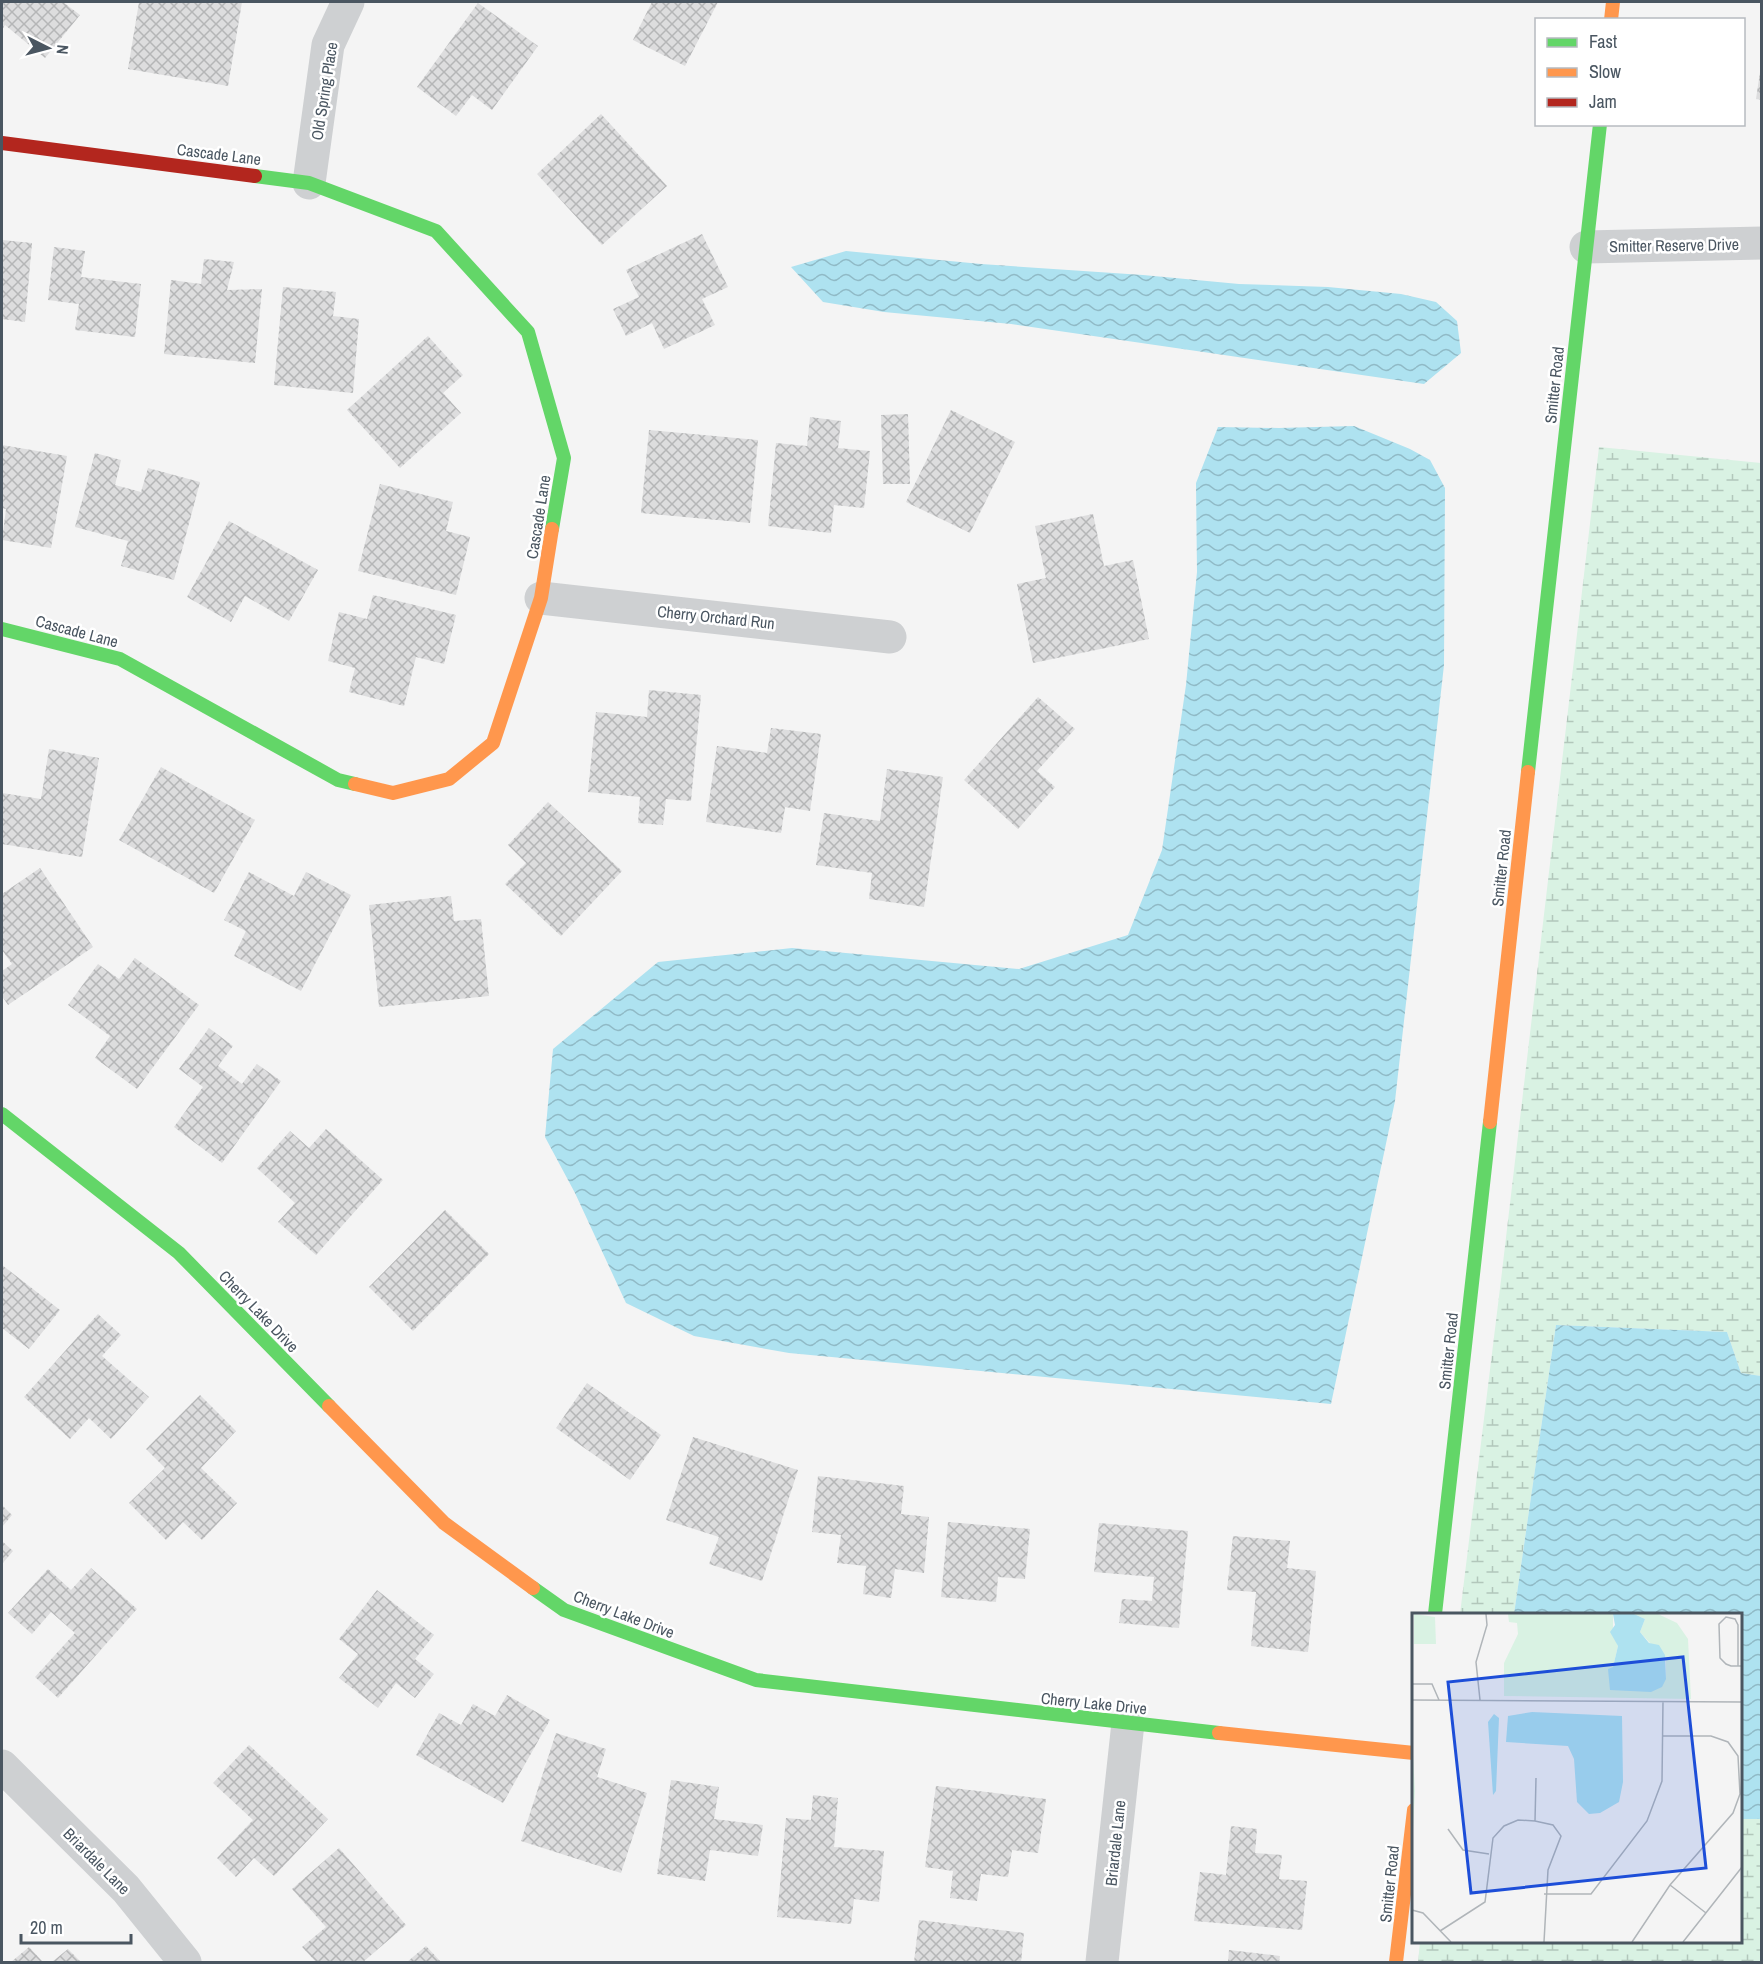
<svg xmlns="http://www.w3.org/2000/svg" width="1763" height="1964" font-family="'Archivo Narrow',sans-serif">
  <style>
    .wetland { fill: url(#wetland-marsh) }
    .water { fill: url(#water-waves) }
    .building { fill: url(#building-cross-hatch) }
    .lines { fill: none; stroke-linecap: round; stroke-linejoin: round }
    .street { stroke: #ced0d2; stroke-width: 33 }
    .fast { stroke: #63d668; stroke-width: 14 }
    .slow { stroke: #ff974d; stroke-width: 14 }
    .jam { stroke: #b3261e; stroke-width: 14 }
    .labels { text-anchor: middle; stroke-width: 5; stroke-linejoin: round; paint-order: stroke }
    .street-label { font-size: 16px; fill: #4a5661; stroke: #fff }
    .inset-road { fill: none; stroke: #b0b5b9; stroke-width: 1.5 }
    .view { fill: #1d4ed8; fill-opacity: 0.15; stroke: #1d4ed8; stroke-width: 3 }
    .inset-edge { fill: none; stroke: #4a5661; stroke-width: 3 }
  </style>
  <defs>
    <pattern id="wetland-marsh" width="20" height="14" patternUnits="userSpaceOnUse" patternTransform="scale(1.5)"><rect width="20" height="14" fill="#d9f2e3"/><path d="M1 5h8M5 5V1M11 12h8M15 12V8" fill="none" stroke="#b2c7bb"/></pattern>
    <pattern id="water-waves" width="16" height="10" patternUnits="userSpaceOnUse" patternTransform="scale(1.5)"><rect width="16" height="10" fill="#aee2f0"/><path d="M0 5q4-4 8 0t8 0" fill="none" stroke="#90bac6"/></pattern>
    <pattern id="building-cross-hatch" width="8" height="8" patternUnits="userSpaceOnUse" patternTransform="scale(1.5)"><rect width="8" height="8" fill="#ddddde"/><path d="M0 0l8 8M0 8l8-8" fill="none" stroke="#b5b6b7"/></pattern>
  </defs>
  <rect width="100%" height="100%" fill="#f4f4f4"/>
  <path class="wetland" d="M1599,447L1761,463V1376L1741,1373L1727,1332L1556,1325L1514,1614H1460L1501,1280Z
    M1741,1819H1761V1962H1418L1420,1942H1740Z"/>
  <path class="water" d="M846,251L981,264L1143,275L1239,284L1328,287L1401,294L1436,302L1457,321L1461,353L1424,384L1011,324L884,312L823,302L791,267Z
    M1354,426L1410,449L1430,460L1445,488L1444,665L1395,1101L1331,1404L789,1353L694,1336L626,1303L575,1193L545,1137L553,1049L658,962L792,948L1019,969L1128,935L1162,850L1186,685L1197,572L1196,483L1218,427L1279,428Z
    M1556,1325L1727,1332L1741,1373L1761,1376V1819H1741L1740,1614H1514Z"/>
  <path class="building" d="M2,2H63L80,15L45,58L5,25L2,30Z
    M139,2H242L228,86L128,69Z
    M652,2H718L685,66L633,40Z
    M478,3L538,46L492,110L472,95L456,116L417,87Z
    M1760,72H1762V100L1756,99Z
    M601,114L667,186L602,245L537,174Z
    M702,234L728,287L702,299L715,325L664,349L652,323L626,336L613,309L639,297L626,270Z
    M2,240L32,243L25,322L2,319Z
    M54,247L85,251L81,277L141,284L135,337L75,330L79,304L48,300Z
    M204,259L234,262L227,290L262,289L255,363L164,354L171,280L201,284Z
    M283,287L336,292L333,316L359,319L353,393L274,385Z
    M428,336L463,375L443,393L461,413L400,468L347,410Z
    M951,410L1015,442L970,533L906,502Z
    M908,414L910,484H883L881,415Z
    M810,417L841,421L838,448L870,451L864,508L834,505L831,533L768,526L776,443L807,446Z
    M649,430L758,440L750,523L641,513Z
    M2,445L67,456L51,548L2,540L6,509L2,508Z
    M95,453L121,460L115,485L141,492L148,468L200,482L174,580L121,566L128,541L75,527Z
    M380,484L453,502L446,531L470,537L456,595L358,571Z
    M1093,514L1104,566L1133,560L1149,639L1033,663L1017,584L1046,578L1035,526Z
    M229,521L318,570L289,621L245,596L231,622L187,597Z
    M373,595L456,615L444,664L416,657L404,706L349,692L355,668L328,661L339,612L367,619Z
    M649,690L701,695L691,801L666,799L663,825L638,823L640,797L588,792L596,712L647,717Z
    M1038,697L1075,729L1037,771L1055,787L1018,829L964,780Z
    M771,728L821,734L810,811L785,807L781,833L706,822L717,746L767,753Z
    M49,749L99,758L82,857L2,844V793L41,799Z
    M161,767L255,820L214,893L119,840Z
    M887,769L943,777L924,907L869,899L872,873L816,865L824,813L880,821Z
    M548,802L622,871L561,936L505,884L526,863L508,845Z
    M40,868L93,947L8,1005L2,996V971L12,964L2,950V894Z
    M249,872L294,896L306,872L351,895L301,991L234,956L246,931L224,920Z
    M451,896L454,921L481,919L489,996L379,1007L369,905Z
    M135,958L199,1005L137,1089L95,1058L110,1036L68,1005L98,964L119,979Z
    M209,1028L233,1046L218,1066L242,1084L257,1064L281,1081L222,1163L174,1127L203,1087L179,1069Z
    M326,1129L383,1180L316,1255L278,1222L295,1203L257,1168L290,1131L309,1148Z
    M445,1210L489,1254L413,1331L369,1287Z
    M2,1265L60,1310L29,1349L2,1328Z
    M98,1314L121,1335L102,1356L149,1397L111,1439L89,1418L70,1439L24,1397Z
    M587,1383L661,1435L630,1480L556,1428Z
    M200,1395L236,1431L201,1468L237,1503L202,1540L183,1522L166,1540L129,1503L165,1468L146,1449Z
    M693,1437L798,1470L762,1581L709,1564L719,1537L666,1520Z
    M818,1476L904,1486L901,1514L929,1517L924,1573L895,1569L891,1598L863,1594L866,1566L837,1563L841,1535L812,1532Z
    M2,1505L12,1515L2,1527Z
    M948,1522L1030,1529L1025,1579L998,1577L996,1602L941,1597Z
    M1099,1523L1188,1531L1179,1628L1119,1623L1122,1599L1152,1601L1154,1577L1094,1572Z
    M1233,1536L1290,1541L1287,1568L1316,1571L1308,1652L1251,1646L1256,1592L1227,1590Z
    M2,1541L13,1551L2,1564Z
    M91,1568L137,1609L58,1698L35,1677L75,1633L51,1612L32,1634L8,1613L48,1569L71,1590Z
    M377,1590L434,1635L415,1659L434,1674L415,1698L396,1683L378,1708L339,1678L358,1654L339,1639Z
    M507,1695L550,1720L503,1803L416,1755L439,1713L461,1725L473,1704L495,1716Z
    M556,1733L606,1749L597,1777L647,1793L621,1873L521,1841Z
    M249,1745L328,1819L274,1876L254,1858L236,1877L217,1858L253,1820L213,1783Z
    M671,1780L719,1787L714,1819L763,1825L758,1856L710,1850L705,1881L657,1874Z
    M936,1786L1046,1799L1038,1853L1012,1850L1008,1877L981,1874L977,1901L950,1898L953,1871L925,1867Z
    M813,1795L838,1798L834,1847L884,1851L879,1902L854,1899L851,1924L777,1917L786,1818L811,1820Z
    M1231,1826L1257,1829L1255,1853L1282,1855L1279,1879L1307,1881L1302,1930L1194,1921L1200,1872L1226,1875Z
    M339,1848L406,1925L363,1962H316L302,1947L326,1927L292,1889Z
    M919,1920L1024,1933L1021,1962H914Z
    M426,1946L441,1962H407Z
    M29,1947L43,1962H11Z
    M68,1949L81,1962H52Z
    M1229,1950L1280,1956L1279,1962H1228Z"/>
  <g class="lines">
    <path class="street" d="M309,183L328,45L348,2
      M1586,247L1762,243
      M541,598L890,637
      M2,1766L126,1889L185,1962
      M1102,1962L1128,1723"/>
    <path class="fast" d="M255,176L309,183L436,231L528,332L564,458L552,529
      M2,629L120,659L338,780L355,784
      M1528,772L1600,124
      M2,1114L179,1253L329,1406
      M533,1588L564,1610L756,1680L1219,1733
      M1435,1614L1490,1122"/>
    <path class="slow" d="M1611,20L1613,2
      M355,784L393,793L449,779L493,743L541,598L552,529
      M1490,1122L1528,772
      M329,1406L444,1523L533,1588
      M1219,1733L1414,1753
      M1396,1962L1414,1810"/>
    <path class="jam" d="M2,143L255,176"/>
  </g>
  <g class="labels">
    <g class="street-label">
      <text transform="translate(324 91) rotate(-81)" y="6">Old Spring Place</text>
      <text transform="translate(219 154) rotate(7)" y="6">Cascade Lane</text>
      <text transform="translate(1674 245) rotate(-1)" y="6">Smitter Reserve Drive</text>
      <text transform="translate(1554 385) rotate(-84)" y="6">Smitter Road</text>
      <text transform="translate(538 517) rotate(-81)" y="6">Cascade Lane</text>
      <text transform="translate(716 617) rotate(6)" y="6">Cherry Orchard Run</text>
      <text transform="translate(77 631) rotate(15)" y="6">Cascade Lane</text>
      <text transform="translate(1501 868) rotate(-84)" y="6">Smitter Road</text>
      <text transform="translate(259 1311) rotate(46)" y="6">Cherry Lake Drive</text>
      <text transform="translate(1448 1351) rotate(-84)" y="6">Smitter Road</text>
      <text transform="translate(624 1614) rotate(21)" y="6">Cherry Lake Drive</text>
      <text transform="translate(1094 1703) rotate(6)" y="6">Cherry Lake Drive</text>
      <text transform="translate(1115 1843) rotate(-84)" y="6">Briardale Lane</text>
      <text transform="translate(97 1861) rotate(45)" y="6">Briardale Lane</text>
      <text transform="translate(1389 1884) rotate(-84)" y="6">Smitter Road</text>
    </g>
  </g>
  <g transform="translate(1412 1613)">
    <rect width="330" height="330" fill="#f4f4f4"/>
    <path d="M96,1H201V16L206,33L201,54L254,66V48L228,19L233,6L222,1H246L265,10L276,26L279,86L92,83V50L106,21L105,10L97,9ZM0,124L3,178L0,234Z" fill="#d9f2e3"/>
    <path d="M2,1L23,4L24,31H2Z" fill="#d9f2e3"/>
    <path d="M201,1H222L233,6L228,19L237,30L247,32L253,42L254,66L250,74L239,79L198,77L196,56L201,54L206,33L198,19L203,12ZM120,99L210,103L211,169L207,189L188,200L177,201L165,189L162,146L156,133L94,129L96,103ZM82,101L87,105L84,178L81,182L76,109Z" fill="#aee2f0"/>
    <path class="inset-road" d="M326,53V12L323,6L314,4L307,11L308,45L314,51L319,53H330M0,71H20L27,87M0,87L330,89M68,87L64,49L75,12L74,1M123,208L124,165M36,216L51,237L77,241M258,272L294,300M132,281H179L235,208L250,168L251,88M0,297L11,300L39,329M28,318L73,289L81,225L92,213L106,207L123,208L141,212L149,223L136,257L132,329M220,329L258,272L321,200L328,181L326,143L316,129L299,123H251M271,329L330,254"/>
    <path class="view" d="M271,44L294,255L59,280L36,69Z"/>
    <rect width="330" height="330" class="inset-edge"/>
  </g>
  <rect width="1763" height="1964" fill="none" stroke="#4a5661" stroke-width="6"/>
  <rect x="1535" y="18" width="210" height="108" fill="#ffffff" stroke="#b7bbc0" stroke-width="1.5"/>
  <rect x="1547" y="38" width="30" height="9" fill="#63d668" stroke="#b7bbc0" stroke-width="1.5"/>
  <text x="1589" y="48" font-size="18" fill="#4a5661">Fast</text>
  <rect x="1547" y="68" width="30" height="9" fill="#ff974d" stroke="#b7bbc0" stroke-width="1.5"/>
  <text x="1589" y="78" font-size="18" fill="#4a5661">Slow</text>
  <rect x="1547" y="98" width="30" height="9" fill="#b3261e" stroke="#b7bbc0" stroke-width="1.5"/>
  <text x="1589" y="108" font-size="18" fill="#4a5661">Jam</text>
  <g transform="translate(48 48) rotate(96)" stroke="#ffffff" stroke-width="4.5" paint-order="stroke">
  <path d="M0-4.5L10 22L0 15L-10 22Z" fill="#4a5661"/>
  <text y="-9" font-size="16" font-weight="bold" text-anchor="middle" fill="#4a5661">N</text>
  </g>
  <path d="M21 1934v9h110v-9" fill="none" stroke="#4a5661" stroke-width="3"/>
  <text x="30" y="1934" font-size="18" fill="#4a5661" stroke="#ffffff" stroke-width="4.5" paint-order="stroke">20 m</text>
</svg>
